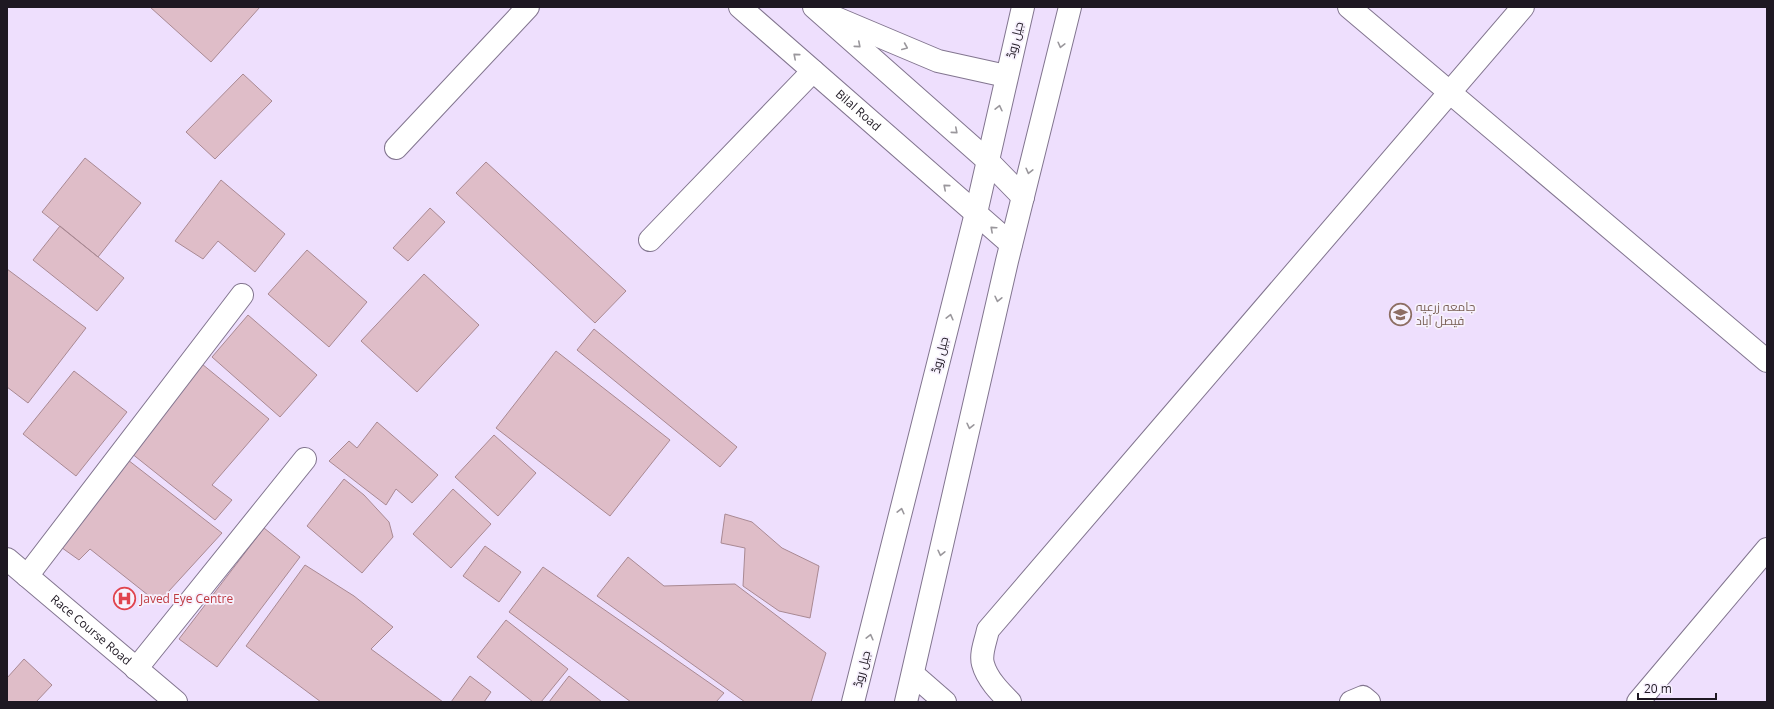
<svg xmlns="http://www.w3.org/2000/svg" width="1774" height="709" font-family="'Open Sans',Cairo,sans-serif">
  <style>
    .building { fill: #dfbdc8; stroke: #a98993 }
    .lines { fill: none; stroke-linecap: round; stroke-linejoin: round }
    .minor-casing { stroke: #82758f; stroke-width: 24 }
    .major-casing { stroke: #82758f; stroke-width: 24 }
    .minor { stroke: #fff; stroke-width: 22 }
    .major { stroke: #fff; stroke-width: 22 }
    .oneway { stroke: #9a979c }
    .labels { text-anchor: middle; stroke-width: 3.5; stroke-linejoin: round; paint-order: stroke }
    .street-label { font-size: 12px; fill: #1e1822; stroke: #f7f1fd }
    .education-label { font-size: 12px; fill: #785e54; stroke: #f7f1fd; text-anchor: start }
    .health-label { font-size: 12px; fill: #be3a42; stroke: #f7f1fd; text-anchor: start }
  </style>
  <rect width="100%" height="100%" fill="#eedffd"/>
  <path class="building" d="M150,7H260L211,62Z
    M243,74L272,101L215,159L186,132Z
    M85,158L141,203L98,257L42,212Z
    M486,162L626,291L595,323L456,193Z
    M221,180L285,234L255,272L218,241L203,259L175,241Z
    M430,208L445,222L408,261L393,248Z
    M60,226L124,278L97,311L33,260Z
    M307,250L367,302L329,347L268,294Z
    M7,269L86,328L28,403L7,387Z
    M424,274L479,325L417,392L361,341Z
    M248,315L317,375L280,417L212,357Z
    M594,329L737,447L720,467L577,350Z
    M556,351L670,440L610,516L496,428Z
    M202,364L269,419L212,485L232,500L215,520L131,453Z
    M74,371L127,412L76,476L23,434Z
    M377,422L438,475L412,503L396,489L386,505L329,461L349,441L357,448Z
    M494,435L536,473L498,516L455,477Z
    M128,460L222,533L158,603L90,549L79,560L58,545Z
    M344,479L364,495L389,522L393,537L362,573L307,526Z
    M453,489L491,524L451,568L413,534Z
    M725,514L752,522L782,548L819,566L810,618L779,611L743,586L745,548L721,543Z
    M264,528L300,557L217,667L179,639Z
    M485,546L521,572L499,602L463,576Z
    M628,557L664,586L735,584L826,653L811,702H745L597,596Z
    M305,565L354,596L393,627L371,649L443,702H321L246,646Z
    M543,567L724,693L716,702H631L509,612Z
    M506,620L568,669L541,702H533L477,657Z
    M24,659L52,685L36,702H7V678Z
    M470,676L491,692L484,702H451Z
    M569,676L602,702H549Z"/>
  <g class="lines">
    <defs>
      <g id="minor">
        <path d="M1349,7L1767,361"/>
        <path d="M396,148L528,7"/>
        <path d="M650,240L813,71"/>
        <path id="s1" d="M7,559L176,702"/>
        <path d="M27,576L242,295"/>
        <path d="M136,669L305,459"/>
        <path d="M914,675L945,702"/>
        <path d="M1010,702C1000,692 987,679 983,664C980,654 986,640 988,630L1523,7"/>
        <path d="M1351,702L1363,697L1369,702"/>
        <path d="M1638,702L1767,549"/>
      </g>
      <g id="major">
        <path id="s2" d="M740,7L1011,244"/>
        <path d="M814,7L987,160L1023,197"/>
        <path d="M836,18L938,61L1006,76"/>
        <path d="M853,702L976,213L1023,7"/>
        <path d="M906,702L1007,261L1070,7"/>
      </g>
    </defs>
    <use href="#minor" class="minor-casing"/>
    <use href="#major" class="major-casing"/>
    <use href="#minor" class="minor"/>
    <use href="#major" class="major"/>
  </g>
  <defs><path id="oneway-chevron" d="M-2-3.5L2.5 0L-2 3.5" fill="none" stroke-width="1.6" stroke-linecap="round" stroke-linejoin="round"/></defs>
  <g class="oneway">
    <use href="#oneway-chevron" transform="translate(858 45) rotate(41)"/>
    <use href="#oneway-chevron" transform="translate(1061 45) rotate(104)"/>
    <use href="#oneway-chevron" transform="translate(905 47) rotate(23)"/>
    <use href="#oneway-chevron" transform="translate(796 56) rotate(-139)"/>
    <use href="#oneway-chevron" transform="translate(999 108) rotate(-77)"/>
    <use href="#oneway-chevron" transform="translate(955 131) rotate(41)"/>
    <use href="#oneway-chevron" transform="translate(1029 171) rotate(104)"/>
    <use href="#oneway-chevron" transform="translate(946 187) rotate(-139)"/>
    <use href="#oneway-chevron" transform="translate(993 229) rotate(-138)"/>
    <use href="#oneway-chevron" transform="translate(998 299) rotate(103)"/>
    <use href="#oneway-chevron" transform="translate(950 317) rotate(-76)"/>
    <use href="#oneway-chevron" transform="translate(970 426) rotate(103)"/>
    <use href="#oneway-chevron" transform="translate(901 511) rotate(-76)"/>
    <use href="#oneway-chevron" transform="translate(941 553) rotate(103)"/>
    <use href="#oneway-chevron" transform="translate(870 637) rotate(-76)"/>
  </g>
  <defs>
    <symbol id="university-ring" viewBox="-11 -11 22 22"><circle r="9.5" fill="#f7f1fd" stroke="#8d6e63" stroke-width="1.5"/><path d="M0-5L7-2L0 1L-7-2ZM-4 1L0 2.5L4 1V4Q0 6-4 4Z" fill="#8d6e63"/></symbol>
    <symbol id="hospital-ring" viewBox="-11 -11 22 22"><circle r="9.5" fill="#f7f1fd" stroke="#e0444e" stroke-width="1.5"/><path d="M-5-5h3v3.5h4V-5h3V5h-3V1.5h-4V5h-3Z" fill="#e0444e"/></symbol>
  </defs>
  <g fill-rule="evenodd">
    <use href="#university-ring" x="1388" y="302" width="25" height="25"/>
    <use href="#hospital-ring" x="112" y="586" width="25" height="25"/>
  </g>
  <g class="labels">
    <g class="street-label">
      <text transform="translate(1015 40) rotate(-76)" y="4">جیل روڈ</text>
      <text dy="4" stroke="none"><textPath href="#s2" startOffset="157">Bilal Road</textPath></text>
      <text transform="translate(940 355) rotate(-76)" y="4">جیل روڈ</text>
      <text dy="4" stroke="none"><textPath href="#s1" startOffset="110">Race Course Road</textPath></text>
      <text transform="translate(862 669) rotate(-76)" y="4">جیل روڈ</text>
    </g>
    <g class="education-label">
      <text x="1416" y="311">جامعہ زرعیہ<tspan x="1416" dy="14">فیصل آباد</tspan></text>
    </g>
    <g class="health-label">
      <text x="140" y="603">Javed Eye Centre</text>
    </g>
  </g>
  <rect width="1774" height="709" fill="none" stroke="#1e1822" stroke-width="16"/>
  <path d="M1638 693v6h78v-6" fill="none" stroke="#1e1822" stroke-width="2"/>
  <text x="1644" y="693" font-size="12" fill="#1e1822" stroke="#f7f1fd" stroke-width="3" paint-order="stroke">20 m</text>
</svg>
